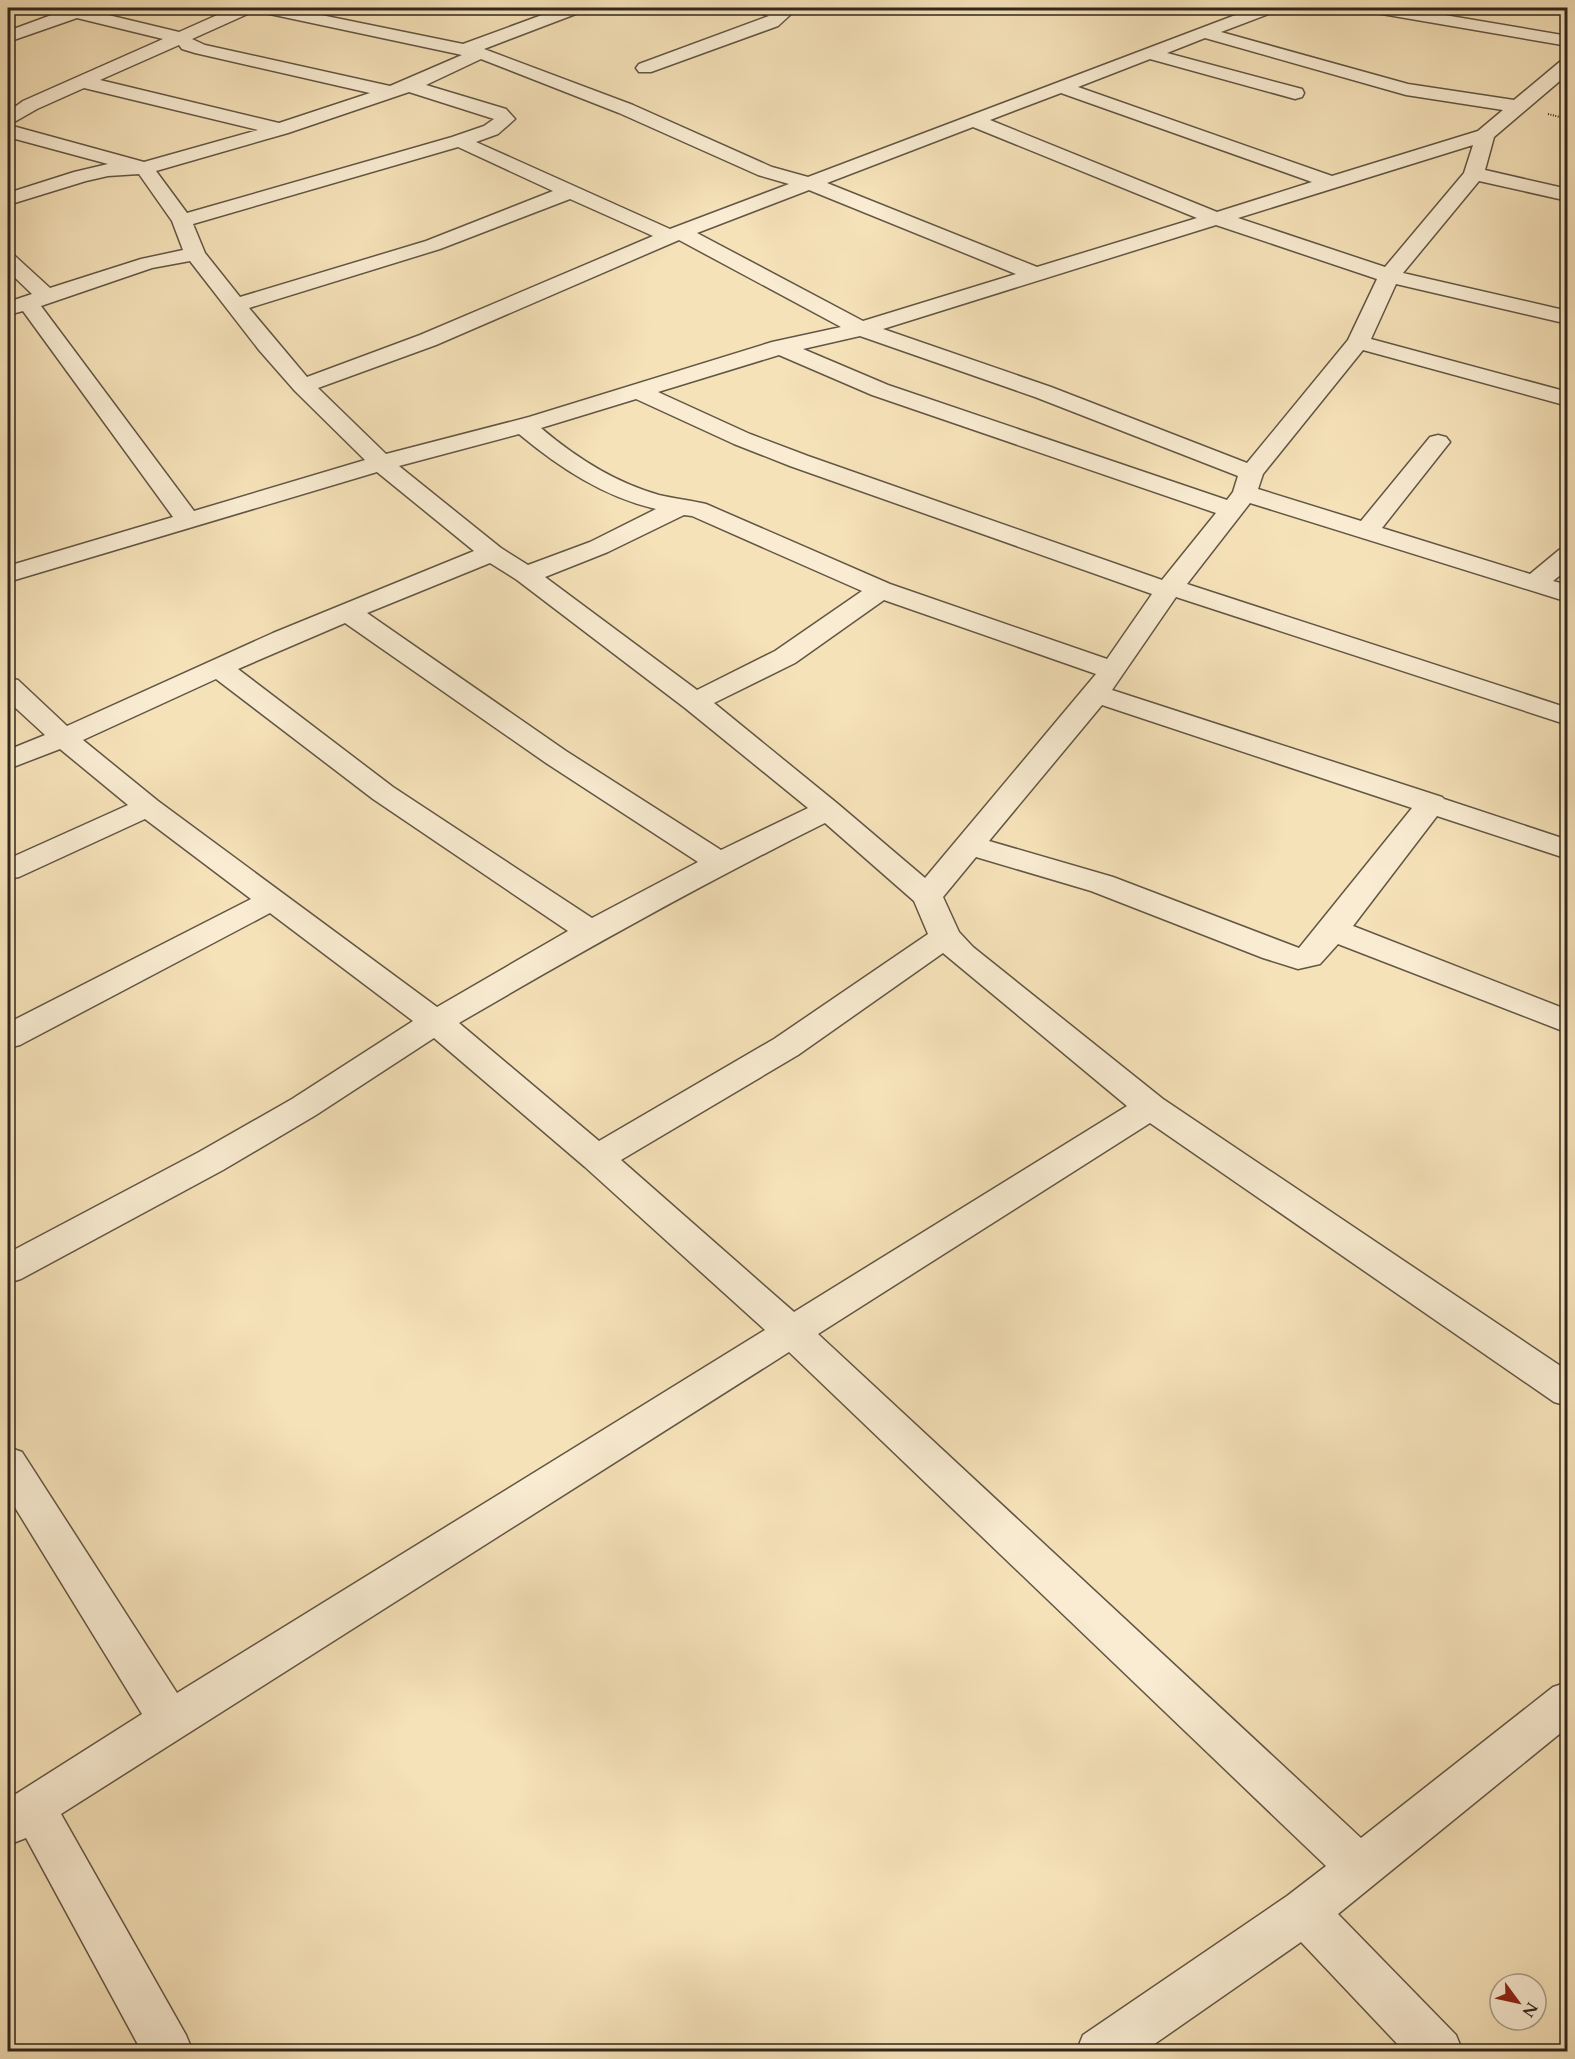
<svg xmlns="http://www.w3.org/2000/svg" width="1575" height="2059" font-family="Cardo,serif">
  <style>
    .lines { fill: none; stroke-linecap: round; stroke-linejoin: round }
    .minor-casing { stroke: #625644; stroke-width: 3 }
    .path { stroke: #30271d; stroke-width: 2; stroke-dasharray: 1 1.5; stroke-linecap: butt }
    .minor { fill: #f9ecd2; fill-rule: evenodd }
  </style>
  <rect width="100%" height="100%" fill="#f6e2b9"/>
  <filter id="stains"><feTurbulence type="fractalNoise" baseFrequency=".00333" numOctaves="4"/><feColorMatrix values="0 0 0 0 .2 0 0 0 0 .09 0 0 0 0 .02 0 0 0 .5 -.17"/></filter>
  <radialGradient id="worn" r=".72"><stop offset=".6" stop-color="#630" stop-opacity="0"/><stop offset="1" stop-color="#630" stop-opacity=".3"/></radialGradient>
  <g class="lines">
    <defs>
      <path id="minor" d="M49,8H79L179,32L233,8H254L252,12L192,39L205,45L390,86L462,55L265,13L259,12L256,8H287L463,44L561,8H583L581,12L484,49L633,105L772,167L808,177L1254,8H1277L1274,12L1221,32L1408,84L1514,100L1562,60L1568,59V74L1494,137L1485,170L1568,189V201L1479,181L1403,273L1568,311V324L1396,284L1371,339L1568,392V406L1363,350L1263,474L1258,489L1361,521L1430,437L1438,435L1446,437L1450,442L1446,447L1382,528L1530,574L1559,550L1568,547V569L1553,581L1568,585V602L1250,503L1187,584L1568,708V725L1176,597L1112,690L1442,797L1444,799L1568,840V859L1437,816L1353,926L1568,1010V1033L1338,944L1320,964L1298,969L1263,958L1091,891L976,857L943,897L959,932L973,947L1163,1099L1568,1371V1406L1554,1402L1150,1123L818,1334L1361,1838L1553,1687L1568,1682V1727L1338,1914L1456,2035L1463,2052H1405L1301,1942L1143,2052H1076L1083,2035L1287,1896L1326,1866L789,1352L61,1814L186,2035L193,2052H142L26,1838L8,1845V1799L142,1714L8,1496V1447L22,1452L177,1693L765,1330L585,1167L434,1038L316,1115L223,1170L21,1279L8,1283V1253L199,1152L292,1099L413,1021L270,913L20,1045L8,1048V1023L251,899L145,819L19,877L8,879V859L128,805L60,749L8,769V750L45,735L8,701V678L18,680L67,726L273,633L474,551L377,472L8,582V566L173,517L23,311L8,315V302L32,294L8,271V254L15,256L50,288L141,259L183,250L172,221L139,174L108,176L86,181L8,205V193L74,172L108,164L8,137V112L23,101L163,39L77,18L8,42V31L57,13ZM1205,38L1406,95L1503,110L1478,131L1332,176L1078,87L1150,59L1295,99L1302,97L1304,93L1302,89L1167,53ZM179,45L182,49L195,53L370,93L279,123L100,80ZM481,59L619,113L758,175L789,184L670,229L476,142L498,134L515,119L506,109L426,85ZM84,88L258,130L144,162L9,125L37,109ZM409,92L494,119L484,126L452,137L187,213L156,171L288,133ZM1061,93L1312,182L1217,212L990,120ZM973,127L1197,218L1037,267L827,183ZM1473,145L1464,173L1385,267L1238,218ZM458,147L553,191L426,241L240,297L205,253L193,224ZM809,190L1016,274L863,321L697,233ZM570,199L653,236L420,335L307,377L249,308L440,249ZM1216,225L1377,279L1348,340L1247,463L1051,387L883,329ZM679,240L841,327L772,342L529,417L386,454L318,388L436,345ZM190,261L259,350L295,391L365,460L194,511L41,306L152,268ZM860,336L1035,397L1238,476L1233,492L1227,500L888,385L803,349ZM779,355L872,395L1216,513L1162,580L808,456L750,434L658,392ZM636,399L734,444L790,466L1152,594L1107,659L890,584L706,504C690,500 675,499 659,495C616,483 575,457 541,428ZM519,434C560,468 604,497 656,509L590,542L528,565L501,548L399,466ZM684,515L692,516L862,591L775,651L697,690L545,577L608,552ZM490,563L517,580L685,708L808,808L721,850L566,751L367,613ZM884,600L1096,674L925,878L838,804L714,703L795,663ZM345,623L546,763L698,862L592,918L393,787L238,669ZM216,679L373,799L568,931L437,1007L158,801L83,740ZM1102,705L1412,808L1299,948L1113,877L989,841ZM825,823L914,901L928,934L774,1039L599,1141L459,1023C579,953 700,885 825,823ZM943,953L1127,1106L794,1312L621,1160L798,1055Z
        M754,8C766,8 781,5 790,15L778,26L651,72H639L636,68L639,64L769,16L756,12Z
        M1367,8H1403L1568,36V46L1376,13L1370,12Z"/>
    </defs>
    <use href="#minor" class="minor-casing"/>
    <path class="path" d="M1548,114L1568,119"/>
    <use href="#minor" class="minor"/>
  </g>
  <rect width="1575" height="2059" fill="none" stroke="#f6e2b9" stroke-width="30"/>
  <rect x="9" y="9" width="1557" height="2041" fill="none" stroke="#30271d" stroke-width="3"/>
  <rect x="15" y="15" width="1545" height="2029" fill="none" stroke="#30271d" stroke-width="1.5"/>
  <g transform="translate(1518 2002) rotate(123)"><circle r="28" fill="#f9ecd2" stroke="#a99d8a" stroke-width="1.5"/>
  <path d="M0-4.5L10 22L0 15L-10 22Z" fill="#8f2418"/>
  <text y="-9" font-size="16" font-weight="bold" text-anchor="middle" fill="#30271d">N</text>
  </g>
  <rect width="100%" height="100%" filter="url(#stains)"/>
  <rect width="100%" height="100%" fill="url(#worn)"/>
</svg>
